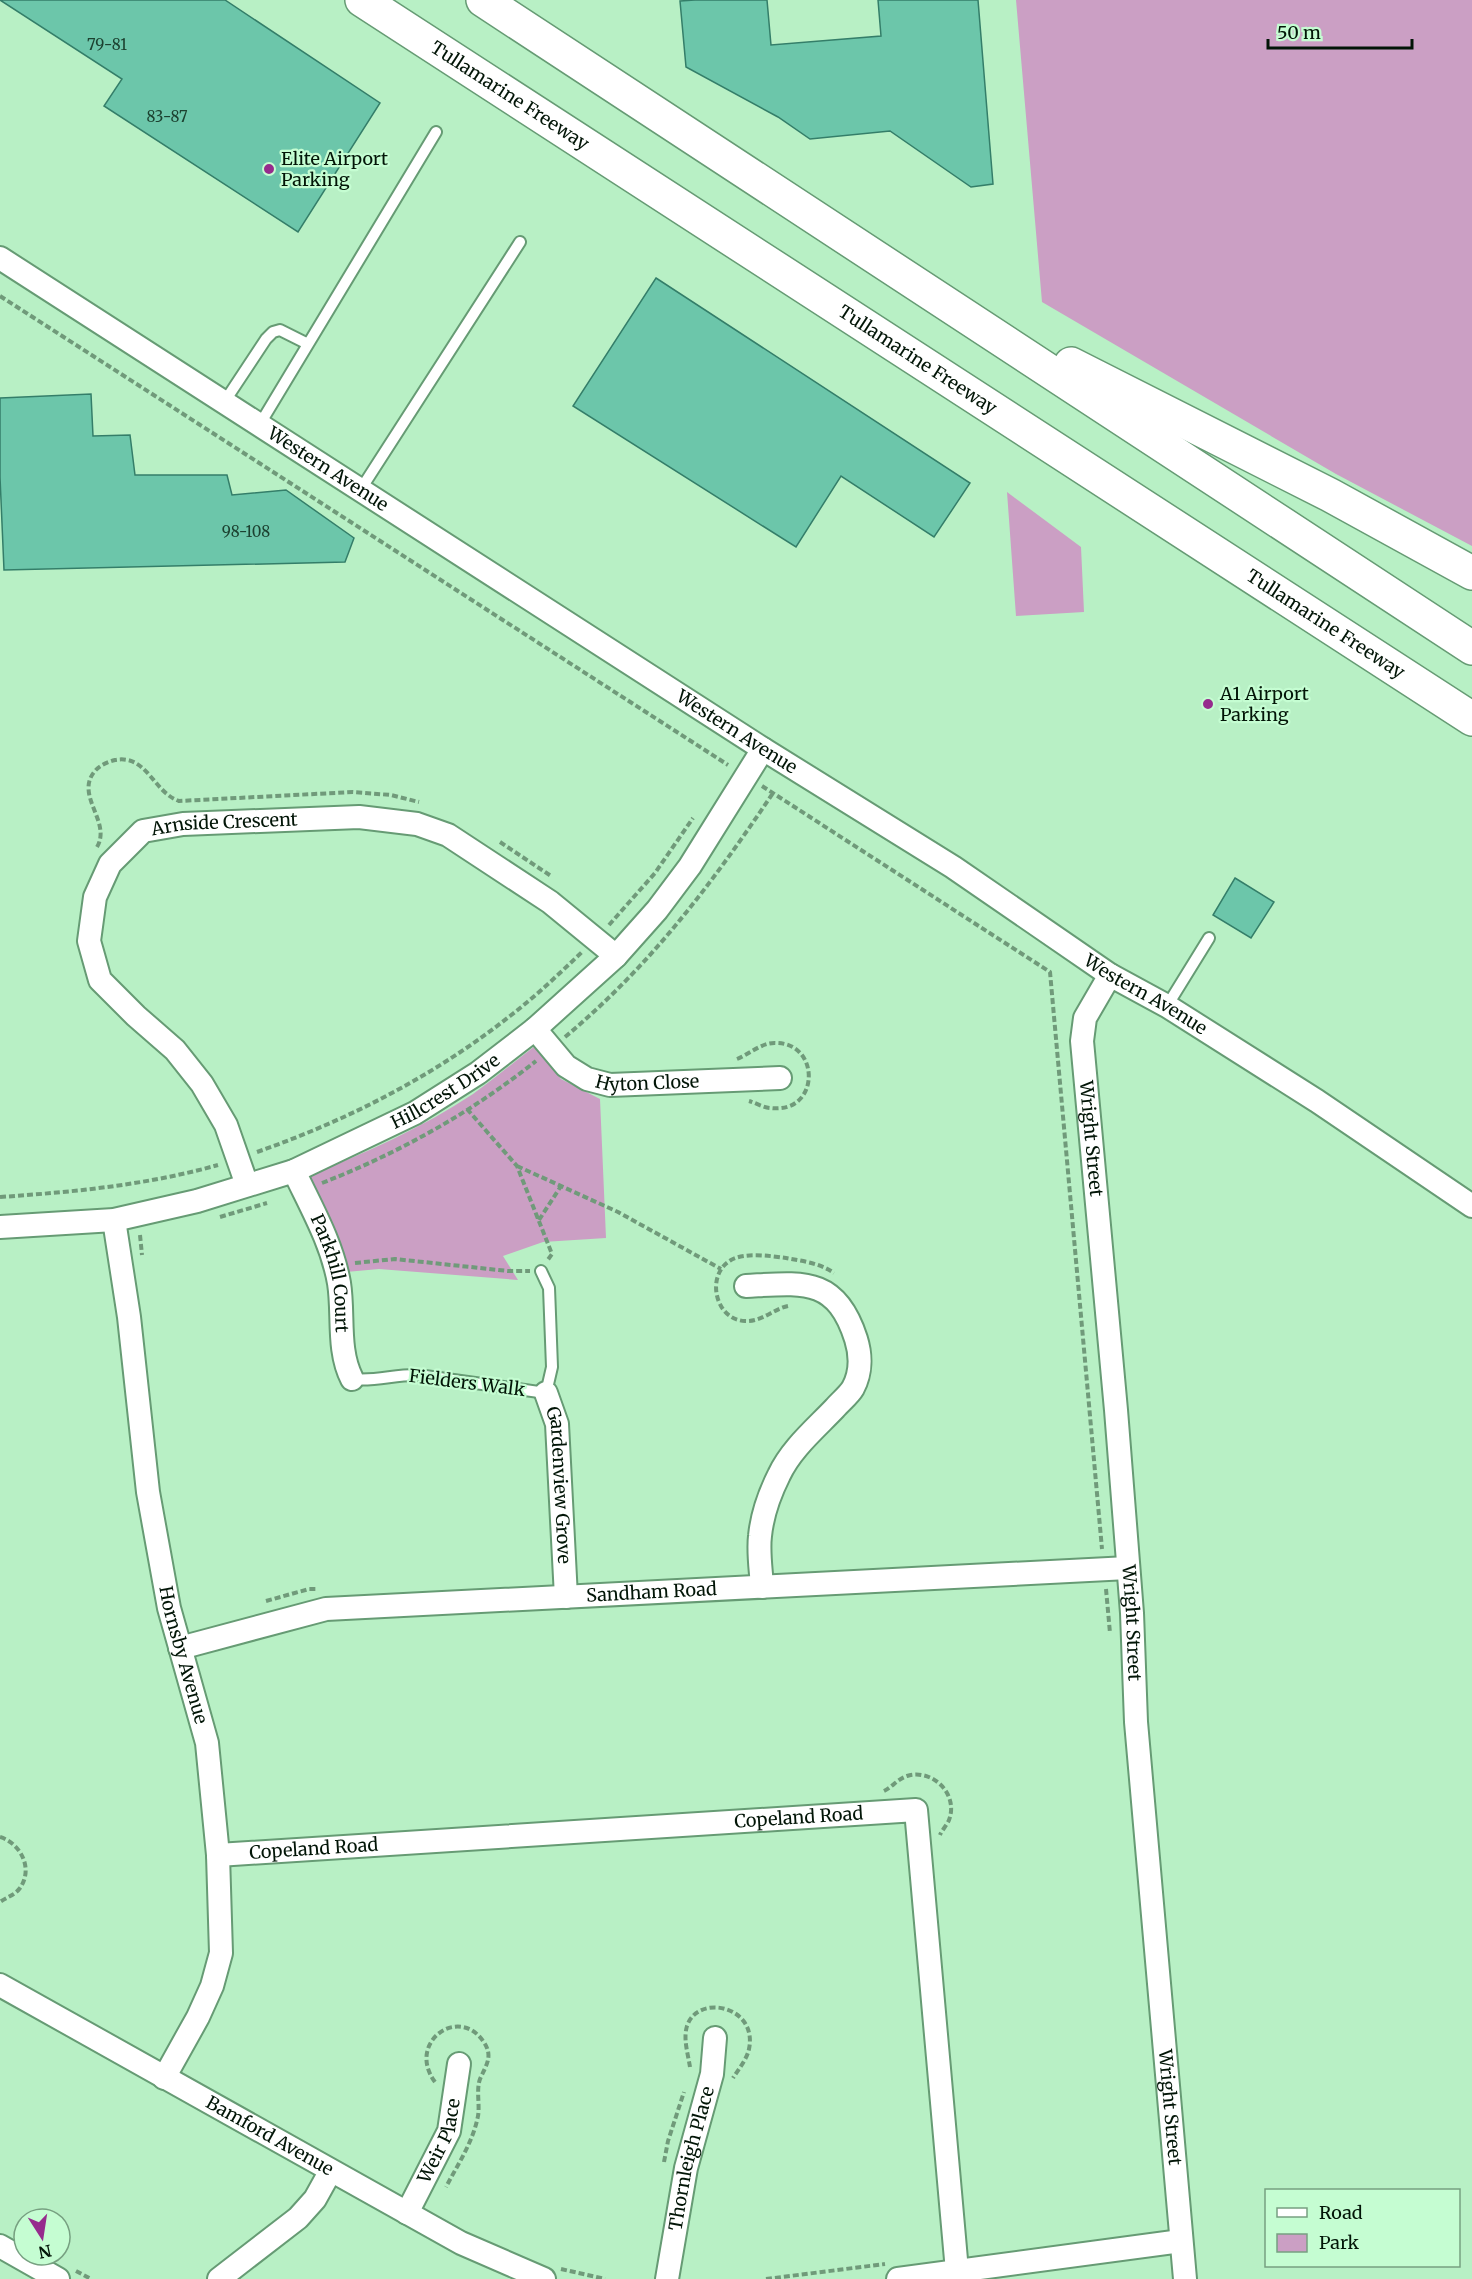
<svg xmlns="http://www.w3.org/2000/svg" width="1472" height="2279" font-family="Merriweather,serif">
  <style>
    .green { fill: #cb9fc4 }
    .building { fill: #6cc6aa; stroke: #347e69; stroke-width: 1.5 }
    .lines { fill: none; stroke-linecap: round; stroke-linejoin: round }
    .service-casing { stroke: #669b74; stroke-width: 14 }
    .minor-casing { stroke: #669b74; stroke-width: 26 }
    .motorway-casing { stroke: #669b74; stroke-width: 36 }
    .path { stroke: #709a7a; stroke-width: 4; stroke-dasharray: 6 3; stroke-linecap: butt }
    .service { stroke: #fff; stroke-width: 10 }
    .minor { stroke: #fff; stroke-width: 22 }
    .motorway { stroke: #fff; stroke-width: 33 }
    .poi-dot { fill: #962b8d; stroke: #c5fdd2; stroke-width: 2 }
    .labels { text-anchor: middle; stroke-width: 4.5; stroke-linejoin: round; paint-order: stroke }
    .number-label { font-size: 15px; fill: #1c4130 }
    .street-label { font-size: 18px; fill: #021507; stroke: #c5fdd2 }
    .poi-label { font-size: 18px; fill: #021507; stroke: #c5fdd2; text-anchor: start }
  </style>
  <rect width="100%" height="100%" fill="#b8f0c5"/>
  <path class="green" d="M1016,0H1472V546L1336,474L1042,302Z
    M1007,492L1081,547L1084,612L1016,616Z
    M535,1046L561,1079L600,1099L606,1238L543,1242L503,1256L518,1280L379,1269L346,1272L308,1176C365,1153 422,1128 473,1094C494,1079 514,1062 535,1046Z"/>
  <path class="building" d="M0,0H225L380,103L298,232L104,106L122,79Z
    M695,0H767L771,45L881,36L878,0H978L993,184L971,187L890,131L810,139L778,117L686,67L680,1Z
    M656,278L970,483L934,537L841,476L796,547L573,406Z
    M91,394L93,436L130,435L135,475H227L232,495L286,490L354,538L345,562L4,570L0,477V398Z
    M1235,878L1274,902L1251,938L1213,915Z"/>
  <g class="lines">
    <defs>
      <path id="service" d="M225,401L266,339L273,332L280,330L308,344
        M260,424L436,132
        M361,489L520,242
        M1167,1006L1209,938
        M352,1379C375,1382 396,1374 418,1375L546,1393L552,1367L549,1288L541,1271"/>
      <g id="minor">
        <path id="s1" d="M0,258L763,749L953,867L1110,975L1167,1006L1317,1101L1472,1206"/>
        <path id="s2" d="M1110,975L1085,1018L1082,1041L1116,1410L1132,1613L1136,1722L1185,2279"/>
        <path id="s3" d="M535,1029L566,1066L587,1079L610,1085L780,1078"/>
        <path id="s4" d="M294,1171C311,1207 332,1243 339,1283C344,1314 337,1350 352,1379"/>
        <path id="s5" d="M247,1185L226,1125L202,1084L175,1050L136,1016L100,980L89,941L95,897L110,864L143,831L183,824L359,817L417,824L448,835L550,902L616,956"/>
        <path id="s6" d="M114,1220L129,1317L148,1492L169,1608L207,1743L218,1855L221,1953L212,1986L198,2017L164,2078"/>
        <path id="s7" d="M0,1227L114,1220L197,1201L294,1171L415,1113L478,1073L535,1029L616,956L657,910L690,866L763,749"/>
        <path d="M746,1286C802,1283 836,1276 856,1339C861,1355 861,1373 853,1388C849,1395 840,1402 835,1408C815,1429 791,1449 779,1475C770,1493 762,1516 760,1536C758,1552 761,1570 762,1587"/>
        <path id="s8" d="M546,1393L557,1424L566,1597"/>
        <path id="s9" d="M180,1648L326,1609L1128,1568"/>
        <path id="s10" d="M218,1855L916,1810L957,2271"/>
        <path id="s11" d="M0,1985L461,2243L544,2279"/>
        <path id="s12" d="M407,2213L449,2131L459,2064"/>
        <path d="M0,2246L58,2279"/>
        <path d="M219,2279L298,2218L315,2199L330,2172"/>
        <path id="s13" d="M667,2279L686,2168L712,2074L715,2038"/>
        <path d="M898,2279L1181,2241"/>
      </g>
      <g id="motorway">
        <path id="s14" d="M362,0L1472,719"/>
        <path d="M483,0L1472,648"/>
        <path d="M1071,364L1330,495L1472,573"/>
      </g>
    </defs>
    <use href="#service" class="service-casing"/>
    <use href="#minor" class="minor-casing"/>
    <use href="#motorway" class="motorway-casing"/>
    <path class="path" d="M0,296L728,765
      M762,786L1050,972L1102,1549
      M500,842L551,876
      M97,847C112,822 74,795 95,771C100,765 108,762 115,760C147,754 153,792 179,801L353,792L391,795L419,802
      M609,925L655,873L693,818
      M565,1037C650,966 711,885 773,793
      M737,1059C750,1054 762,1042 776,1043C821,1043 820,1114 771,1108C764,1108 756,1103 749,1101
      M467,1109L517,1166L552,1254L547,1261
      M257,1152C348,1120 434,1076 510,1016C536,996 559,974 582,952
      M517,1166L618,1212L721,1269
      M322,1183C399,1153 472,1112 536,1061
      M0,1197C74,1192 147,1185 218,1165
      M220,1217L267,1203
      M539,1220L561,1186
      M140,1235L142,1255
      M355,1263L395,1259L508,1271H530
      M788,1306C773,1309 762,1322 745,1321C715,1320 705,1275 731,1260C746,1252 770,1256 786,1258C802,1261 820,1263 834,1273
      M1106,1589L1110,1633
      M266,1601L309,1589H317
      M884,1791C892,1787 898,1779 907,1776C932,1768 959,1794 949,1820C947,1825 942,1830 940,1835
      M0,1837C20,1843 34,1868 20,1888C15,1895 7,1897 0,1902
      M690,2067C688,2054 683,2039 687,2026C698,1993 758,2006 749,2049C747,2059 738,2070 733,2078
      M435,2082C406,2043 458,2005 483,2041C494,2056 486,2065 480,2079C476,2090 480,2105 478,2116C473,2142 458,2164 446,2187
      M664,2162L668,2141L684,2092
      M561,2269L605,2279
      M76,2271L91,2279
      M766,2279L885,2264"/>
    <use href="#service" class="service"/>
    <use href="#minor" class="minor"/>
    <use href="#motorway" class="motorway"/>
  </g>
  <g class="poi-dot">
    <circle cx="269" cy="169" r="6"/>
    <circle cx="1208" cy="704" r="6"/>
  </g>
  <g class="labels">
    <g class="number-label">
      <text x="107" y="50">79-81</text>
      <text x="167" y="122">83-87</text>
      <text x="246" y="537">98-108</text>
    </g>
    <g class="street-label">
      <text dy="6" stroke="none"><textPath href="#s14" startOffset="176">Tullamarine Freeway</textPath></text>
      <text dy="6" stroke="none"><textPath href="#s14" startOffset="662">Tullamarine Freeway</textPath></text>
      <text dy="6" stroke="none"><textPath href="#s1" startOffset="390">Western Avenue</textPath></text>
      <text dy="6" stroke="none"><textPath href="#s14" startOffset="1148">Tullamarine Freeway</textPath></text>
      <text dy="6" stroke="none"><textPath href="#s1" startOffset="876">Western Avenue</textPath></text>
      <text dy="6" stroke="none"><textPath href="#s5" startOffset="507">Arnside Crescent</textPath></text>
      <text dy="6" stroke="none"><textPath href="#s1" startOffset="1362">Western Avenue</textPath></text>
      <text dy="6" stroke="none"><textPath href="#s3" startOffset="134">Hyton Close</textPath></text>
      <text dy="6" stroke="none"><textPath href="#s7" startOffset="472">Hillcrest Drive</textPath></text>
      <text dy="6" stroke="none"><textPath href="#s2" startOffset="171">Wright Street</textPath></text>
      <text dy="6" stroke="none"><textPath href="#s4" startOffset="110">Parkhill Court</textPath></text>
      <text transform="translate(467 1383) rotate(7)" y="6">Fielders Walk</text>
      <text dy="6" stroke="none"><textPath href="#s8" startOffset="94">Gardenview Grove</textPath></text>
      <text dy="6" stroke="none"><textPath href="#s9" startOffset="477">Sandham Road</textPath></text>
      <text dy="6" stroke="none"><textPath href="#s2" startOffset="657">Wright Street</textPath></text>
      <text dy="6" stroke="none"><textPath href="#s6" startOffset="441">Hornsby Avenue</textPath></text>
      <text dy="6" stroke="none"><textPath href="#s10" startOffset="582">Copeland Road</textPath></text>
      <text dy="6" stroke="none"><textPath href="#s10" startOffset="96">Copeland Road</textPath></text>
      <text dy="6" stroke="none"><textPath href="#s2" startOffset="1143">Wright Street</textPath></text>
      <text dy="6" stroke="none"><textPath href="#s11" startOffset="309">Bamford Avenue</textPath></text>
      <text dy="6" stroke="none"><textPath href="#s12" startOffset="80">Weir Place</textPath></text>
      <text dy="6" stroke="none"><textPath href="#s13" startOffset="123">Thornleigh Place</textPath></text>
    </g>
    <g class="poi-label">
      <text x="281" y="165">Elite Airport<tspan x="281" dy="21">Parking</tspan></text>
      <text x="1220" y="700">A1 Airport<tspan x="1220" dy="21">Parking</tspan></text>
    </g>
  </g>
  <rect x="1265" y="2189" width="195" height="78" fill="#c5fdd2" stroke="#77a081" stroke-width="1.5"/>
  <rect x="1277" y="2208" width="30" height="9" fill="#ffffff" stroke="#77a081" stroke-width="1.5"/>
  <text x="1319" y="2219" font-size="18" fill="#021507">Road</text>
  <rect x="1277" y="2234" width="30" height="18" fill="#cb9fc4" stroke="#77a081" stroke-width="1.5"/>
  <text x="1319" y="2249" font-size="18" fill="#021507">Park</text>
  <g transform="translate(42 2237) rotate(168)"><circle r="28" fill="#c5fdd2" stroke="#77a081" stroke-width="1.5"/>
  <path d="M0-4.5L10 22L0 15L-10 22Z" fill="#962b8d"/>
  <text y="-9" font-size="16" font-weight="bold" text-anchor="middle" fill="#021507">N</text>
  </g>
  <path d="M1268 39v9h144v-9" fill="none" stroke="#021507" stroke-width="3"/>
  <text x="1277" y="39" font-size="18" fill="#021507" stroke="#c5fdd2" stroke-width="4.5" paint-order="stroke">50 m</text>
</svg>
